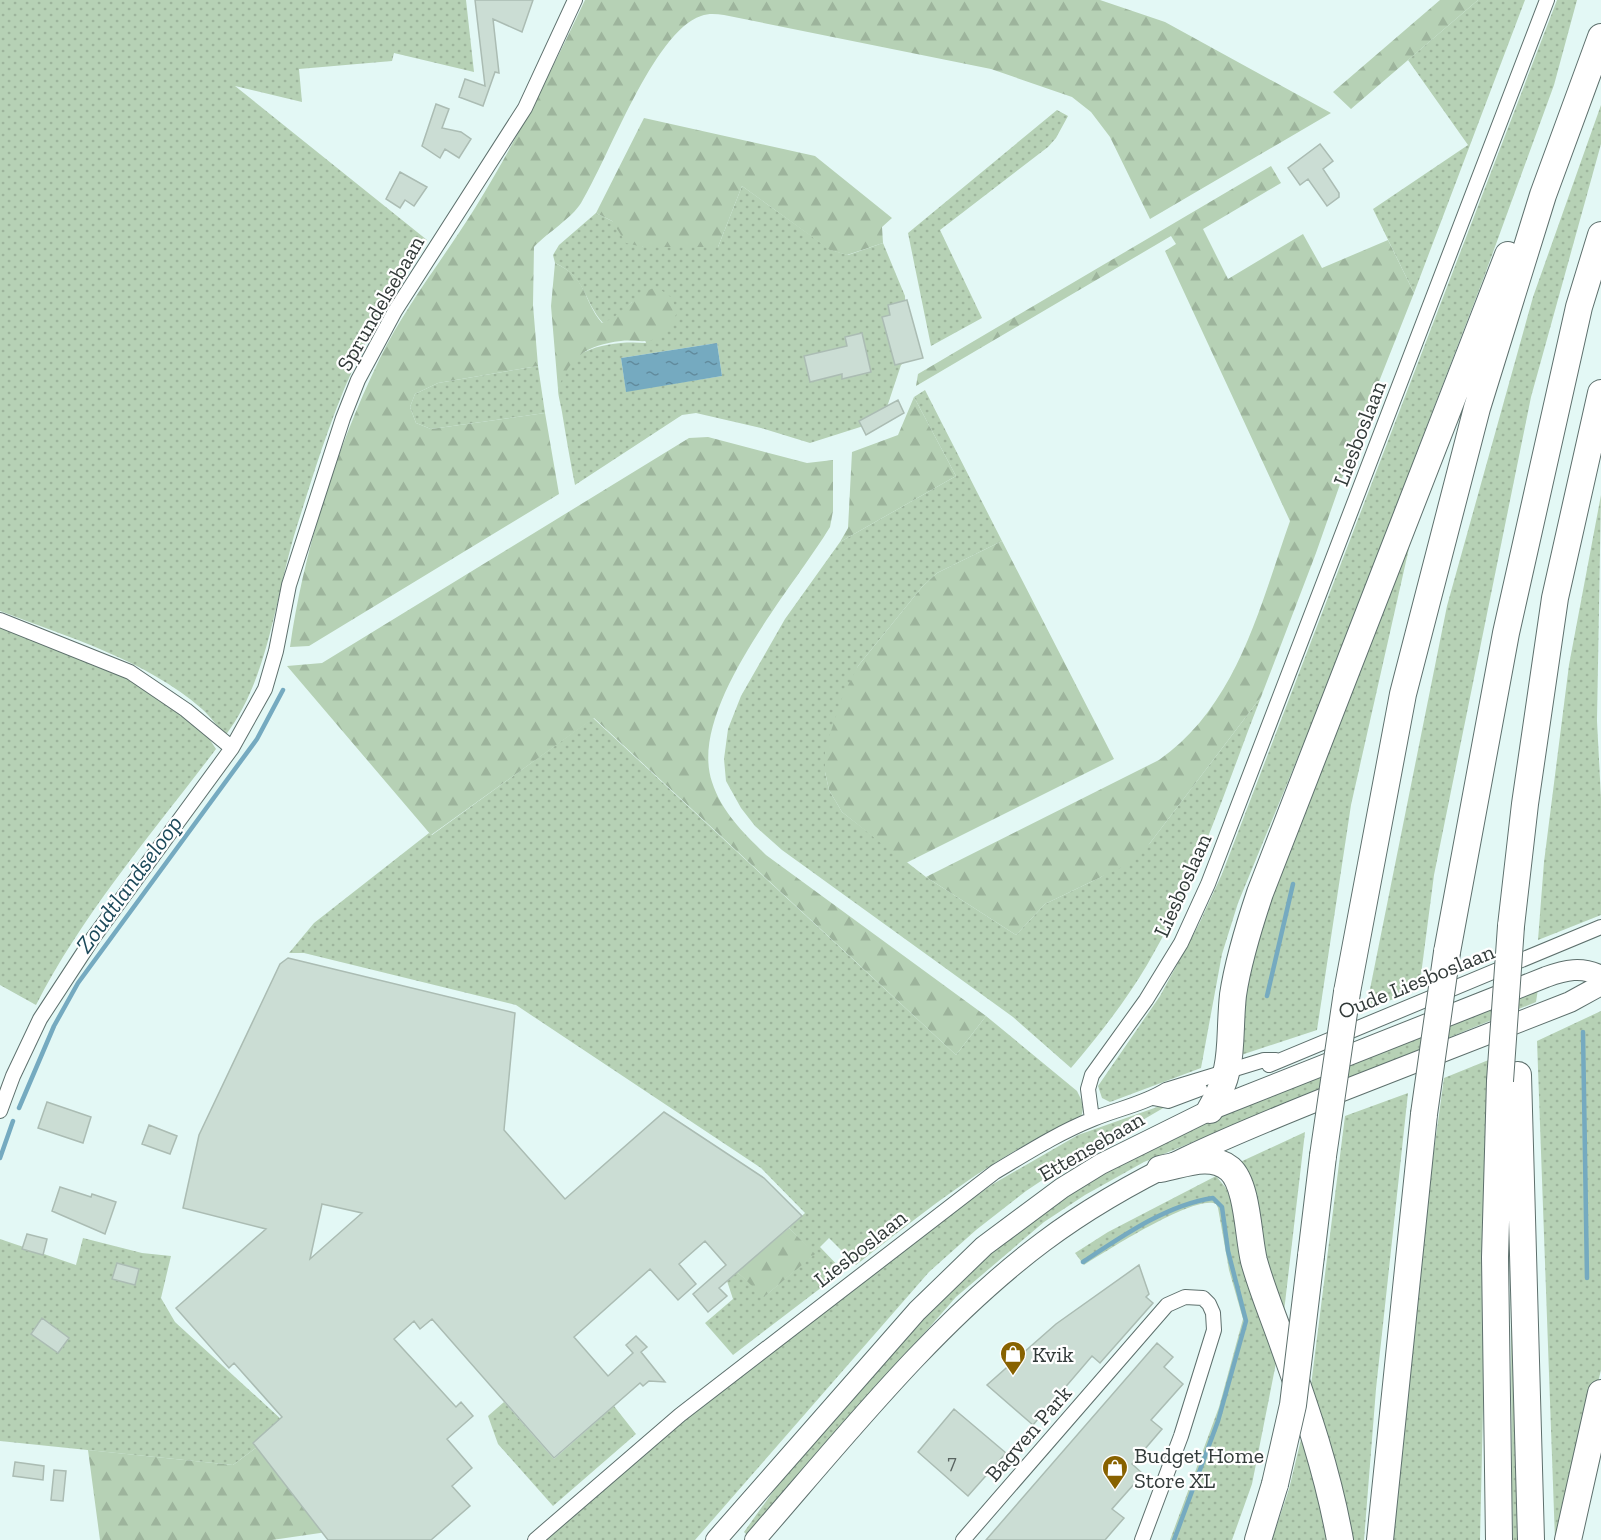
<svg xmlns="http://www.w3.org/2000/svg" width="1601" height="1540" font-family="'Zilla Slab',serif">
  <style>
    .grass { fill: url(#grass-dots); fill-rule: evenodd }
    .forest { fill: url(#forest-firs) }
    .water { fill: url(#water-ripples) }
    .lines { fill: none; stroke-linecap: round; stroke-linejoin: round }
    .stream { stroke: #75aac0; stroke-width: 4.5 }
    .building { fill: #cbddd4; stroke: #abbcb3; stroke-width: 1.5; fill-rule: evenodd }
    .street-casing { stroke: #5e706d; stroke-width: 16 }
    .secondary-casing { stroke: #5e706d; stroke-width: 22 }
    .highway-casing { stroke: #5e706d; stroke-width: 28 }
    .street { stroke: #fff; stroke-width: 14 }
    .secondary { stroke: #fff; stroke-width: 20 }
    .highway { stroke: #fff; stroke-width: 26 }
    .highway-bridge-casing { stroke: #5e706d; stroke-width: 28; stroke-linecap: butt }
    .highway-bridge { stroke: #fff; stroke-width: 26 }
    .labels { text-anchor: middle; stroke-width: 4.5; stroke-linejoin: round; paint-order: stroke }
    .number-label { font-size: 20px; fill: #586360 }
    .street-label { font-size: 22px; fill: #323a39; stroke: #fff }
    .poi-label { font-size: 22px; fill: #323a39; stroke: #fff; text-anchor: start }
    .water-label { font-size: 24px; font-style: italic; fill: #1c495a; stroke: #fff }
  </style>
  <defs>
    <pattern id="grass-dots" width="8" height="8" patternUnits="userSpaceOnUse" patternTransform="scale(1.5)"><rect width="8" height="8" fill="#b6d1b5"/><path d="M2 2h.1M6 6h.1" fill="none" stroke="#9db49c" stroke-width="1.8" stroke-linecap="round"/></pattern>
    <pattern id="forest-firs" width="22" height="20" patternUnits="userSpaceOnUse" patternTransform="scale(1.5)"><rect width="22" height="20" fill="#b6d1b5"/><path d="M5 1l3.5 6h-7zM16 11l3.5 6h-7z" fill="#9db49c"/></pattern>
    <pattern id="water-ripples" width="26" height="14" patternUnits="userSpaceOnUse" patternTransform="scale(1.5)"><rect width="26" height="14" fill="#75aac0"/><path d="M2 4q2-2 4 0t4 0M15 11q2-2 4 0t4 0" fill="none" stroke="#618b9d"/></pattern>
  </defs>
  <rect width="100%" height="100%" fill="#e3f8f5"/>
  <path class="grass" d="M0,0H466L474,72L394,53L392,61L299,69L302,102L235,86L427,240C405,276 381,312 362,350C334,406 316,466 297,526C275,595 270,677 225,736C218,727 210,716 202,709C146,660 68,637 0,611Z
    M1478,0H1525L1414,293L1373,209L1468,145L1408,60Z
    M1557,0H1577L1554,85L1484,277L1324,694L1238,903L1222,954L1201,1068L1110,1102L1102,1098L1098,1086L1160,996L1199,924L1222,874Z
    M1601,105V144L1531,397L1434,875L1419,990L1366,1009L1447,606L1533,297Z
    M1057,110L1068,116L1056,138L1048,147L940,230L982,318L931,346L908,233Z
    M742,186L831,250L848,255L883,243L905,296L906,328L912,357L901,365L885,413L876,422L810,443L761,428L696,413L682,415L575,485C570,461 566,436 562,412C561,405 558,396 558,389C561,347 614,340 646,343L632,302L617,318L603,323C583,300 586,277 555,263L553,255L559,245L596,213L612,221L643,247H718ZM717,343L722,376L626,391L621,358Z
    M538,366L545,413L431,429L416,423L410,407L415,394L438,383Z
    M925,390L1002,541L937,573L922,587L858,666L825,772L829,790L842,812L926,877L1016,935L1045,904L1101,877L1150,843L1261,697C1226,787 1196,882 1147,965C1125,1002 1099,1035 1071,1068L1013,1017L782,850L755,826L741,808L726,781L724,759L728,729L741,696L785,619L840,542L956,476L914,397Z
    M1421,495L1351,805L1317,1030L1241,1055L1243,1011L1258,928Z
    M1601,495L1597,721L1601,798V915L1538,940L1544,862L1569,665Z
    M0,626L108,668L148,687L206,734L216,749C154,831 83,913 36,1005L0,985Z
    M593,718L956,1055L986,1016L1077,1091C1082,1101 1085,1106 1081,1117C994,1155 930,1207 856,1265L829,1238L820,1247L843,1271L733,1355L705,1323L733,1299L727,1281L737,1272L765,1296L814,1254L789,1228L805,1213L761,1168L516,1005L304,953H289L314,923L429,833L432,835Z
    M1538,989L1536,1002L1144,1162L1085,1195L1044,1222L956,1297L747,1535L744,1532L792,1465L922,1318L991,1252L1061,1199L1124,1161L1195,1127Z
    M1601,1011V1370L1560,1540H1555L1537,1041Z
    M1491,1059L1480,1540H1393L1427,1201L1444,1078Z
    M1408,1093L1376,1389L1364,1540H1345L1309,1401L1345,1116Z
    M1177,1100L1062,1167L1026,1191L976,1230L929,1272L695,1540H546L669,1433L928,1230L993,1184L1078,1135Z
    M1305,1132L1283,1320L1238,1163Z
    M1216,1176L1226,1188L1233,1205L1277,1358L1252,1484L1232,1540H1170L1219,1407L1243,1319L1229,1270L1218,1208L1216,1204C1195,1194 1105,1252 1084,1265L1075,1253L1108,1232Z
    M1510,1199L1519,1389L1517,1540H1513L1512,1493Z
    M83,1238L142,1253L171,1256L161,1298L175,1322L282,1420L257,1447L233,1465L0,1441V1239L76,1265Z
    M504,1402L554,1459L614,1406L636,1434L553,1506L498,1444L488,1416Z
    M1303,1431L1329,1540H1272L1289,1489Z"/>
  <path class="forest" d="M585,0H1100L1165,22L1331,113L1150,219L1110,137L1091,112L1072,97L991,69L724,15C716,14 709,13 701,16C653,32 608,160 581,203C572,218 547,233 534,247L533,305L538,366L438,383L415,394L410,407L416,423L431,429L545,413L559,494L309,646L290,647C304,548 337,447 380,358C406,305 444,258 475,208C516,141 551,72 585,0Z
    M1440,0H1478L1351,109L1333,92Z
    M644,118L815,156L892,218L882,227L883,243L847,255L830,250L742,186L718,247H643L626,243L612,221L596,213Z
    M1271,166L1281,183L1203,229L1228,279L1303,234L1322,268L1388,240L1414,293L1352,450L1316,553L1261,697L1150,843L1128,864L1045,904L1016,935L926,877L1159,760C1237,706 1260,606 1290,521L1165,251L1176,244L1171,236L916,386L918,374Z
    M555,263C588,278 582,299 602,323C625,315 634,293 657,287L672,298L677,313C673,319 670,328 665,333C650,346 637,339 621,341C586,345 570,357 558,389L551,306Z
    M914,397L956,476L840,542L848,528L852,452L898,435Z
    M708,437L807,463L833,460V511L830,527C794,587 687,708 712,782C722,813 744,833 766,855L986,1016L956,1055L594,718L431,835L287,666L322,663L689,438Z
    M1002,541L1114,759L906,863L842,812L829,790L825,772V749L843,695L858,666L922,587L937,573Z
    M789,1228L815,1254L764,1297L737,1272Z
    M257,1447L327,1532L272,1540H100L88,1450L233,1465Z"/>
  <path class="water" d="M717,343L722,376L626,392L621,358Z"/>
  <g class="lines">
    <path class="stream" d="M1267,996L1293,884
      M1583,1032L1587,1278
      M19,1108L54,1026L78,983L257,739L283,690
      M0,1158L13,1121
      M1083,1262C1121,1237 1166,1205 1213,1198L1222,1207L1228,1251L1246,1321L1218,1421L1174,1540"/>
  </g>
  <path class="building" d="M475,0H533L522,32L493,19L499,73L495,72L483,106L459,97L465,79L485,86Z
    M436,104L449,109L442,128L461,132L471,139L459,158L445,149L440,158L422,146Z
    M1320,144L1333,161L1323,169L1339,193V197L1327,206L1308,179L1300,185L1288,168Z
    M400,172L427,187L414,206L405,200L400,208L386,199Z
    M907,300L923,358L895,365L882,317L890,315L888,305Z
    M862,333L871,372L842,379V374L810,382L804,356L847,346L845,337Z
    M898,400L904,413L866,435L859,421Z
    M288,958L515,1013L504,1130L565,1199L664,1112L764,1178L802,1216L719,1288L727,1296L708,1312L693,1294L726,1265L705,1241L679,1264L696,1284L678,1300L650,1269L574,1337L608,1376L633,1353L626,1345L636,1336L647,1347L641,1352L665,1382L649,1381L643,1386L640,1383L554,1458L432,1319L420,1329L414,1321L394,1339L456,1407L461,1402L473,1416L447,1439L472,1468L452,1486L470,1506L431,1540H328L253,1443L282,1417L234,1363L229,1368L176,1308L266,1229L183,1208L199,1135L280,964ZM322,1204L362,1213L310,1259Z
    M47,1102L91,1117L83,1143L38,1128Z
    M149,1125L177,1136L170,1154L142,1144Z
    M60,1187L91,1197L92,1194L116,1202L105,1234L52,1211Z
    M27,1234L47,1239L43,1255L22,1249Z
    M117,1263L139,1269L135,1285L112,1279Z
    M1139,1265L1149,1294L1146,1297L1153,1303L1100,1363L1092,1356L1033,1425L987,1385L1056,1324Z
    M42,1318L69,1338L58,1353L31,1334Z
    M1157,1343L1173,1357L1164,1367L1183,1384L1151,1420L1162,1429L1132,1464L1143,1474L1112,1509L1124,1518L1111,1533L1105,1540H986Z
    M954,1409L1006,1453L968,1496L918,1452Z
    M15,1462L44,1466L43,1480L13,1476Z
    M54,1470L66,1471L63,1501L51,1500Z"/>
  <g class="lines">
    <defs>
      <path id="street" d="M0,620L130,672L186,710L232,748
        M1269,1065L1601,927
        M1153,1098L1168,1101L1200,1089
        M0,1111L13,1076L40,1019L93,938L232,748L265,689L276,651L289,585L343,418L358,380L395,311L525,108L575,0
        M1092,1119L1088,1089L1092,1075L1146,1000L1181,943L1208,884L1547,0
        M535,1540L680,1415L995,1172C1027,1153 1058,1133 1093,1119C1117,1109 1144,1104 1166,1090L1264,1060H1276
        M963,1540L1167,1305L1185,1297L1203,1298L1209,1304L1213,1313L1214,1330L1181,1436L1142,1540"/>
      <path id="secondary" d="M716,1540L917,1311L984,1246L1062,1188L1101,1164L1210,1110L1546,977C1565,970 1582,966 1601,976
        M755,1540C844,1438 935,1323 1043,1242C1132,1175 1234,1134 1337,1093C1415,1063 1492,1032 1570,1002L1601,985"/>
      <path id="highway" d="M1511,926L1525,804L1555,598L1601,393
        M1447,952L1506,633L1579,307L1601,235
        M1347,992L1403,694L1477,408L1543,195L1601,37
        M1518,1075L1531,1540
        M1210,1110C1236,1067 1228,1043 1233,995C1238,961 1249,926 1260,893L1508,255
        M1160,1169C1183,1165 1210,1152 1230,1169C1248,1185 1248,1237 1254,1261C1262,1290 1274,1318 1284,1347C1307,1411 1328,1473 1340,1540
        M1311,1256L1323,1156
        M1258,1540L1275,1484
        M1380,1540L1424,1114
        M1499,1540L1495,1257L1500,1081
        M1568,1540L1601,1393"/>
    </defs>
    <use href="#street" class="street-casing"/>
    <use href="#secondary" class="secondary-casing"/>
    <use href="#highway" class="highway-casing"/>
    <use href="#street" class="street"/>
    <use href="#secondary" class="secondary"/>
    <use href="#highway" class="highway"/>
    <defs>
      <path id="highway-bridge" d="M1500,1081L1511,926
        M1424,1114L1447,952
        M1323,1156L1347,992
        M1275,1484L1293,1405L1311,1256"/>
    </defs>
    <use href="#highway-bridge" class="highway-bridge-casing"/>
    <use href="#highway-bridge" class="highway-bridge"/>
  </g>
  <defs>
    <symbol id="shop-pin" viewBox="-11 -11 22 30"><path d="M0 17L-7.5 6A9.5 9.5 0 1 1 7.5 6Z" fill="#886200" stroke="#fff"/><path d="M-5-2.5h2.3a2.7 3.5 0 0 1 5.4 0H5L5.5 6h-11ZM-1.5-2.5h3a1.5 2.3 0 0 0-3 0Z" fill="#fff"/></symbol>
  </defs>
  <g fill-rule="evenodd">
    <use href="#shop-pin" x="998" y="1339" width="30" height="40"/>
    <use href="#shop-pin" x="1100" y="1453" width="30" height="40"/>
  </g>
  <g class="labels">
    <g class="number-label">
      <text x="952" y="1469">7</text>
    </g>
    <g class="street-label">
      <text transform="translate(380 303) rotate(-60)" y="8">Sprundelsebaan</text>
      <text transform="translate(1359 433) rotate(-69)" y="8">Liesboslaan</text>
      <text transform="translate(1182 885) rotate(-66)" y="8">Liesboslaan</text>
      <text transform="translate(1416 981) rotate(-22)" y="8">Oude Liesboslaan</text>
      <text transform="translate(1091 1146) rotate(-30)" y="8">Ettensebaan</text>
      <text transform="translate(860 1248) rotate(-38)" y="8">Liesboslaan</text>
      <text transform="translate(1028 1433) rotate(-49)" y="8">Bagven Park</text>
    </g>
    <g class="poi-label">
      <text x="1032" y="1362">Kvik</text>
      <text x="1134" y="1463">Budget Home<tspan x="1134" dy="25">Store XL</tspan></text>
    </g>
    <g class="water-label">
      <text transform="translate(129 884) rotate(-54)" y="8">Zoudtlandseloop</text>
    </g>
  </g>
</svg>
